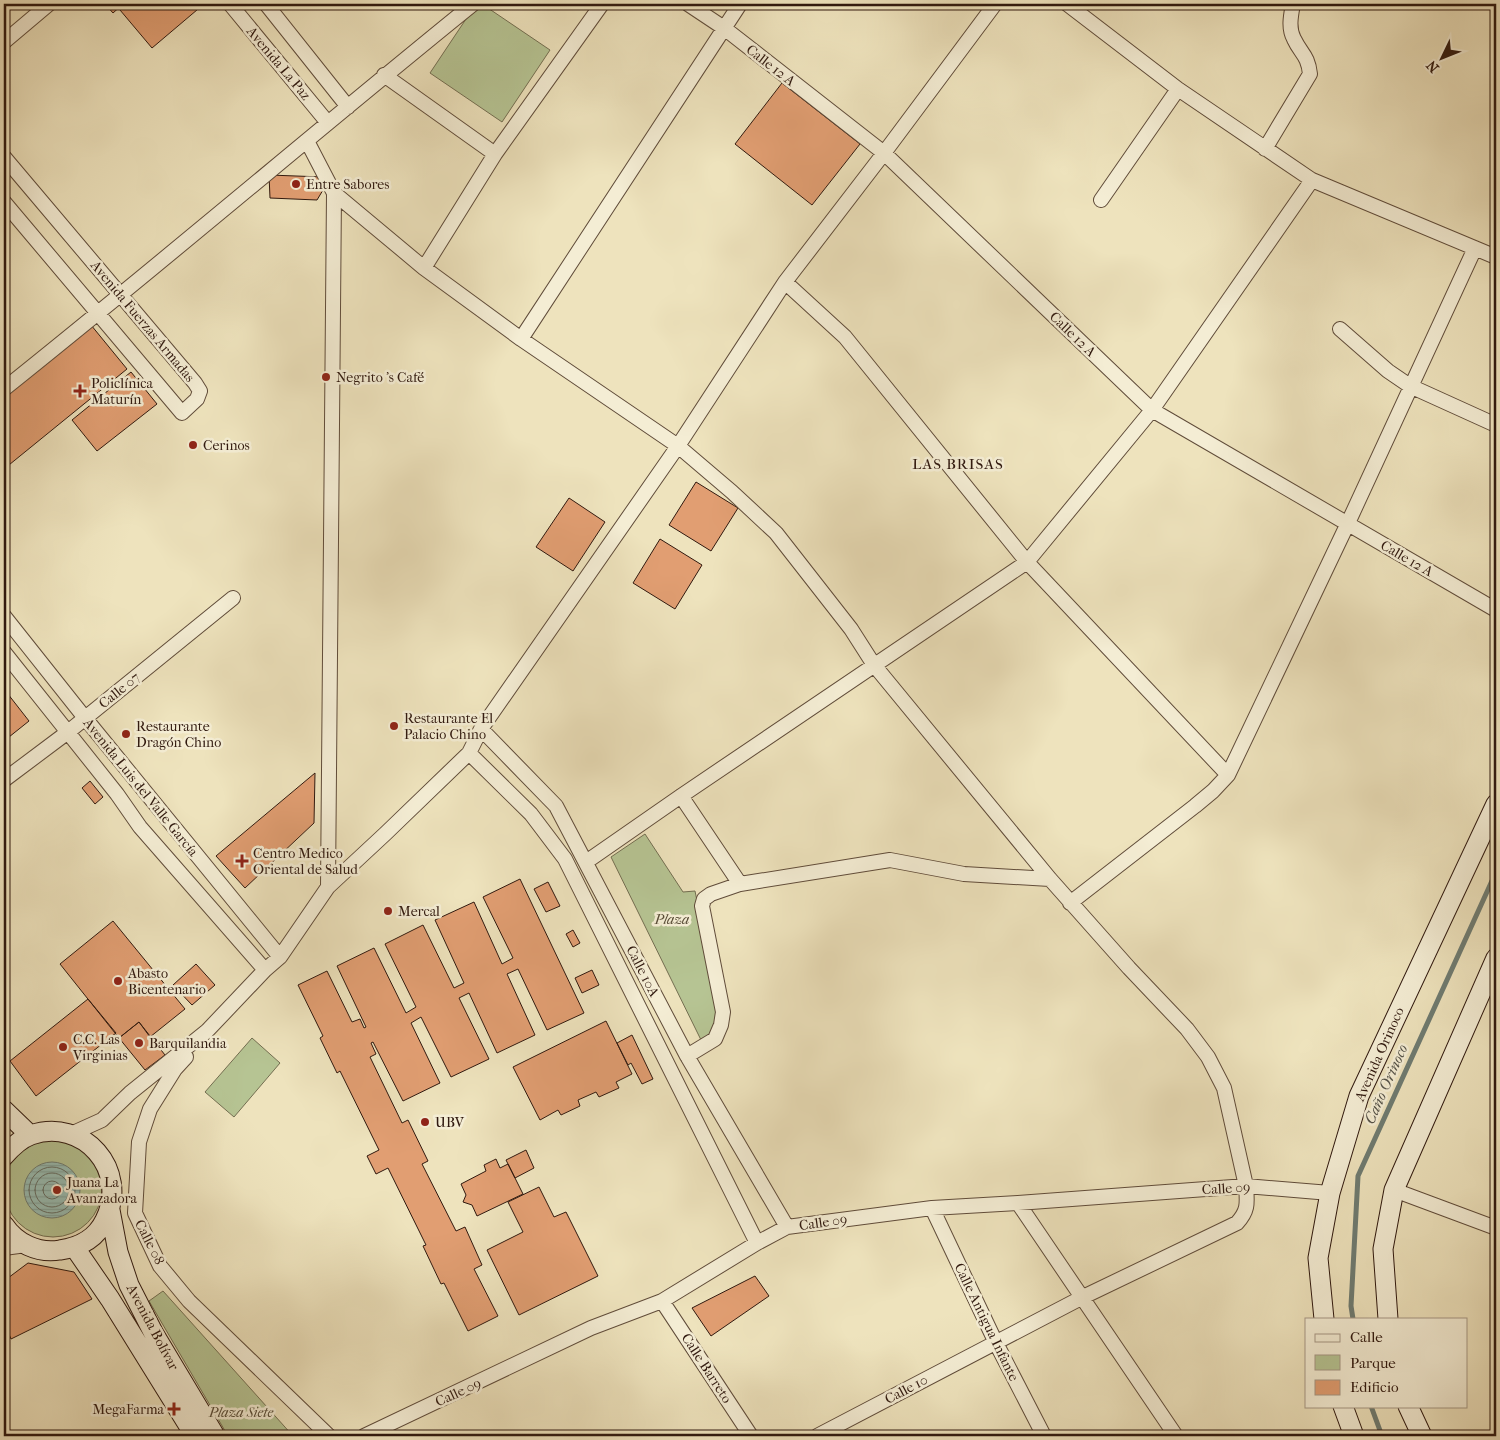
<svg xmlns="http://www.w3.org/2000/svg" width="1500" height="1440" font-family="'IM FELL French Canon',serif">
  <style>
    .green { fill: #b6c493; stroke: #736e51 }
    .water { fill: url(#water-rules); stroke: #6f7c72 }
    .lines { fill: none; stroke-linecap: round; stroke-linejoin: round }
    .shore { stroke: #646c62; stroke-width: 1 }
    .stream { stroke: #6f7c72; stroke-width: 5 }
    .building { fill: #e19e72; stroke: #30190f }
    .street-casing { stroke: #604c3a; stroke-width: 16 }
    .secondary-casing { stroke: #30190f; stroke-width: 21 }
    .street { stroke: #f4edd4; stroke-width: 14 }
    .secondary { stroke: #f4edd4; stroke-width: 19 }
    .poi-dot { fill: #8f2418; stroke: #f4edd4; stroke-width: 2 }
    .labels { text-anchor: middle; stroke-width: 5; stroke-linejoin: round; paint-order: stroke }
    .street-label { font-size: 14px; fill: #30190f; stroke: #f4edd4 }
    .poi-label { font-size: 14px; fill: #30190f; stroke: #f4edd4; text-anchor: start }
    .park-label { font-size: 14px; font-style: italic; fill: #584c37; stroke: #f4edd4 }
    .neighbourhood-label { font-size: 15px; letter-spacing: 1px; fill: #30190f; stroke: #f4edd4 }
    .water-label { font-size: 15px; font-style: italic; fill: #555349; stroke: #f4edd4 }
  </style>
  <defs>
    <pattern id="water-rules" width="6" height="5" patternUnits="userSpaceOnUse" patternTransform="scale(1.25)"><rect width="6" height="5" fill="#99beb4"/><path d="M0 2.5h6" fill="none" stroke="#84a39a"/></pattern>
  </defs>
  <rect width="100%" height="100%" fill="#eee3bd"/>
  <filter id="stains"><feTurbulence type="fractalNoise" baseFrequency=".004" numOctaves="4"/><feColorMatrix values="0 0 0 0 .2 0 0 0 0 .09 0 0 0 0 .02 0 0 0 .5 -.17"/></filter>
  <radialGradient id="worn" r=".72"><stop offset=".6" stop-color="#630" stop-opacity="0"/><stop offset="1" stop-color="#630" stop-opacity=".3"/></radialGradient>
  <path class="green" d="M476,4H482L550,50L502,122L430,73Z
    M645,834L683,892L695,891L719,1009L711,1036L702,1042L611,857Z
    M252,1038L280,1063L234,1117L205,1092Z
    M4 1188a49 49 0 1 1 98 0a49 49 0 1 1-98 0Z
    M163,1291L293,1436H228L149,1301Z"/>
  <path class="water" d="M24 1190a28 28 0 1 1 56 0a28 28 0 1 1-56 0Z"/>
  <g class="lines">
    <path class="shore" d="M29 1190a23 23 0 1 1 46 0a23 23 0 1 1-46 0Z
      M35 1190a17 17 0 1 1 34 0a17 17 0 1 1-34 0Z
      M43 1190a9 9 0 1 1 18 0a9 9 0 1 1-18 0Z"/>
    <path class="stream" d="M1353,1319L1351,1306L1358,1176L1496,872
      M1371,1406L1382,1436"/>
  </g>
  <path class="building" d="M105,4H123L113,13Z
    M127,4H204L152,48L120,10Z
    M782,83L860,144L812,205L735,144Z
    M269,175L323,177V190L317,200L270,198Z
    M91,325L127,369L4,469V396Z
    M131,372L157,404L97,451L72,420Z
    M696,482L738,508L711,551L669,525Z
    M569,498L605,522L573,571L536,547Z
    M660,539L702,565L675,609L633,583Z
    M4,689L29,721L4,741Z
    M315,773L314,823L245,888L216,856Z
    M90,781L103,797L95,804L82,788Z
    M520,879L584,1013L547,1030L518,969L507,974L535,1035L497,1053L469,993L459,998L489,1059L451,1077L421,1017L411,1023L440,1083L403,1101L373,1042L371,1043L376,1054L370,1057L402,1123L408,1120L428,1161L422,1164L456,1231L465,1227L482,1265L474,1269L498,1316L468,1331L444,1283L441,1284L423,1246L426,1245L388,1168L376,1174L367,1156L379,1150L340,1071L337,1073L320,1038L323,1036L298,985L327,971L352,1022L360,1019L364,1028L366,1027L337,966L374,948L406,1013L416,1007L385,944L423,925L454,988L464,983L435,920L474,902L502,964L513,958L483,897Z
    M548,882L560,906L546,912L534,889Z
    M113,921L185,1009L150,1037L139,1022L119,1038L60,964Z
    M573,930L580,943L573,947L566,934Z
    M196,964L215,985L192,1005L173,985Z
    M592,970L599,985L582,993L575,978Z
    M88,999L116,1033L36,1096L10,1061Z
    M606,1021L632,1074L616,1082L619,1088L599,1097L596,1092L578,1100L580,1106L561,1115L558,1110L540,1120L513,1067Z
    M139,1022L165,1055L145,1070L119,1038Z
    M632,1035L653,1079L642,1084L631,1063L628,1065L617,1043Z
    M526,1150L534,1168L515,1178L506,1160Z
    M496,1159L500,1168L508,1164L523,1194L477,1216L472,1205L463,1202L466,1195L461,1184L486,1171L484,1165Z
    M539,1187L554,1217L566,1212L598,1276L519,1315L487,1250L523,1232L508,1202Z
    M28,1263L74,1272L92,1299L11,1339L4,1322V1281Z
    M755,1276L769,1296L711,1336L692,1308Z"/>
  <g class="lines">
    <defs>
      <path id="street" d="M230,4L328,123
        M266,4L348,107
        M688,4L724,28L884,153L1152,410L1496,610
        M1067,4L1178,89L1312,180L1496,257
        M4,42L49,4
        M384,75L495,154
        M307,141L334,193L424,268L521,339L678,446L732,492L776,533L851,629L874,665L1050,879L1129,968L1187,1029L1208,1057L1224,1088L1246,1186C1247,1202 1249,1210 1237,1223L1083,1297L817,1436
        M1265,149L1310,74C1308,55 1301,54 1294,39C1288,28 1291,15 1293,4
        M4,157L195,383L200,391L197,399L182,413L4,202
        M1101,200L1178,89
        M424,268L495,154L602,4
        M785,282L845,337L1027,562L1228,775
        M1340,329L1388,371L1410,386L1496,425
        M521,339L740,4
        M4,389C162,263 316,131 473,4
        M4,616L85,718L280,957
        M4,652L117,794L140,827L265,970
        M481,729L556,806L687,1056L787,1227
        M469,753L531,814L565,859L757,1243
        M4,780L68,732L233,598
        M681,796L740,884
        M586,862L681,796L1027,562L1152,410L1312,180
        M328,887L334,193
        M1070,903L1195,806L1213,791L1228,775L1348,523L1475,248
        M687,1056L715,1039L721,1025L723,1012L702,906L704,899L711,894L740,884L890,860L964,874L1050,879
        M186,1057L175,1069L150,1109L139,1142L135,1213L160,1266L189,1301L329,1436
        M71,1134L102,1120L130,1093L207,1031L265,970L280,957L328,887L385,834L469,753L481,729L678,446L785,282L884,153L995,4
        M1394,1190L1496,1228
        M1018,1203L1176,1436
        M932,1208L996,1343L1044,1436
        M4,1248L26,1245
        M662,1301L751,1436
        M364,1436L591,1328L662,1301L757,1243L787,1227L932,1208L1018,1203L1246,1186L1330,1193"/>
      <path id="secondary" d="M4,1110L30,1135
        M4,1156C11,1148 20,1139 31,1135C83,1117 130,1170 105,1220C96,1239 80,1247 60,1250C38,1254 16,1243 4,1225
        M110,1210L118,1252L129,1285L154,1334L215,1436
        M75,1248L110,1299L195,1436
        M1324,1319L1318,1258L1330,1193L1359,1096L1496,804
        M1388,1319L1383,1249L1394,1190L1496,958
        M1343,1406L1354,1436
        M1408,1406L1422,1436"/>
    </defs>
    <use href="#street" class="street-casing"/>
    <use href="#secondary" class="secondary-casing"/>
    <use href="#street" class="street"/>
    <use href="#secondary" class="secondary"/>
  </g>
  <g class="poi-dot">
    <circle cx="296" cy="184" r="5"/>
    <circle cx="326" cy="377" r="5"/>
    <path d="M77.5 383.5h5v5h5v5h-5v5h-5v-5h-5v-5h5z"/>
    <circle cx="193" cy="445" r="5"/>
    <circle cx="394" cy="726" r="5"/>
    <circle cx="126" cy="734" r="5"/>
    <path d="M239.5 853.5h5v5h5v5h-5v5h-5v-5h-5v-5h5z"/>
    <circle cx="388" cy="911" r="5"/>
    <circle cx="118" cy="981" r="5"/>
    <circle cx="139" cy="1043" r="5"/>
    <circle cx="63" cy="1047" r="5"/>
    <circle cx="425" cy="1122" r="5"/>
    <circle cx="57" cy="1190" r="5"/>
    <path d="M171.5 1401.5h5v5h5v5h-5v5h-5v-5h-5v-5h5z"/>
  </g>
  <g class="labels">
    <g class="street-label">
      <text transform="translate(279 63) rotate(50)" y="5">Avenida La Paz</text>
      <text transform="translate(771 65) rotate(38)" y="5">Calle 12 A</text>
      <text transform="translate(143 321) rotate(50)" y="5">Avenida Fuerzas Armadas</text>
      <text transform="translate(1073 334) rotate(44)" y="5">Calle 12 A</text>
      <text transform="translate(1407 558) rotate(30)" y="5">Calle 12 A</text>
      <text transform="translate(119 690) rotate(-39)" y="5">Calle 07</text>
      <text transform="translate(141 787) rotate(51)" y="5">Avenida Luis del Valle García</text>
      <text transform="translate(643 971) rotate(63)" y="5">Calle 10A</text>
      <text transform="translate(1379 1054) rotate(-66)" y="5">Avenida Orinoco</text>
      <text transform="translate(1226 1188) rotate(-3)" y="5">Calle 09</text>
      <text transform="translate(823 1222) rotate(-8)" y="5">Calle 09</text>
      <text transform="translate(150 1242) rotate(63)" y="5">Calle 08</text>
      <text transform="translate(987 1322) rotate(64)" y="5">Calle Antigua Infante</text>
      <text transform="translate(153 1327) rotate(62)" y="5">Avenida Bolívar</text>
      <text transform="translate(707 1368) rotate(57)" y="5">Calle Barreto</text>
      <text transform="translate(906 1389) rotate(-28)" y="5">Calle 10</text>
      <text transform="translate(458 1392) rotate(-25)" y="5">Calle 09</text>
    </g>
    <g class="poi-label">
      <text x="306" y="189">Entre Sabores</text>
      <text x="336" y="382">Negrito 's Café</text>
      <text x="91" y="388">Policlínica<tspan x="91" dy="16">Maturín</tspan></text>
      <text x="203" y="450">Cerinos</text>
      <text x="404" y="723">Restaurante El<tspan x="404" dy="16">Palacio Chino</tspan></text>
      <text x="136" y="731">Restaurante<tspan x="136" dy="16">Dragón Chino</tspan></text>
      <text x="253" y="858">Centro Medico<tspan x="253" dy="16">Oriental de Salud</tspan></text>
      <text x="398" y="916">Mercal</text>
      <text x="128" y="978">Abasto<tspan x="128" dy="16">Bicentenario</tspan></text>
      <text x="73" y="1044">C.C. Las<tspan x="73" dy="16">Virginias</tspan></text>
      <text x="149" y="1048">Barquilandia</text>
      <text x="435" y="1127">UBV</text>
      <text x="67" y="1187">Juana La<tspan x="67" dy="16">Avanzadora</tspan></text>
      <text x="164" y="1414" text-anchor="end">MegaFarma</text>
    </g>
    <g class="park-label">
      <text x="672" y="924">Plaza</text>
      <text x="241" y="1417">Plaza Siete</text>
    </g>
    <g class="neighbourhood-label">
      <text x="958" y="469">LAS BRISAS</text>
    </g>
    <g class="water-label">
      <text transform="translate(1386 1084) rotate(-66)" y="5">Caño Orinoco</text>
    </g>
  </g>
  <rect width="1500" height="1440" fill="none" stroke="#eee3bd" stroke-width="20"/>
  <rect x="5" y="5" width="1490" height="1430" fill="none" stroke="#30190f" stroke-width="2.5"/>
  <rect x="10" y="10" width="1480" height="1420" fill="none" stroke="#30190f"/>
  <rect x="1305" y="1318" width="162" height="90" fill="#f4edd4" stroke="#a69885"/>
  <rect x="1315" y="1334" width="25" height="8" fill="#f4edd4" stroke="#a69885"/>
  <text x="1350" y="1342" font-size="15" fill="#30190f">Calle</text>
  <rect x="1315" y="1355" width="25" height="15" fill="#b6c493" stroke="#a69885"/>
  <text x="1350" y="1368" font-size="15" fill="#30190f">Parque</text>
  <rect x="1315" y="1380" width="25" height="15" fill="#e19e72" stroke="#a69885"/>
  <text x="1350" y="1392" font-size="15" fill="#30190f">Edificio</text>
  <g transform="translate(1442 58) rotate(227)" stroke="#f4edd4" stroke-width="4" paint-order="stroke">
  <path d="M0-4L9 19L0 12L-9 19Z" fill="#30190f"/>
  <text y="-8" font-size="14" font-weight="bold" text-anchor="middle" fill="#30190f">N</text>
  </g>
  <rect width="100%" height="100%" filter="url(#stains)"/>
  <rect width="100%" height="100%" fill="url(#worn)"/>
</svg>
